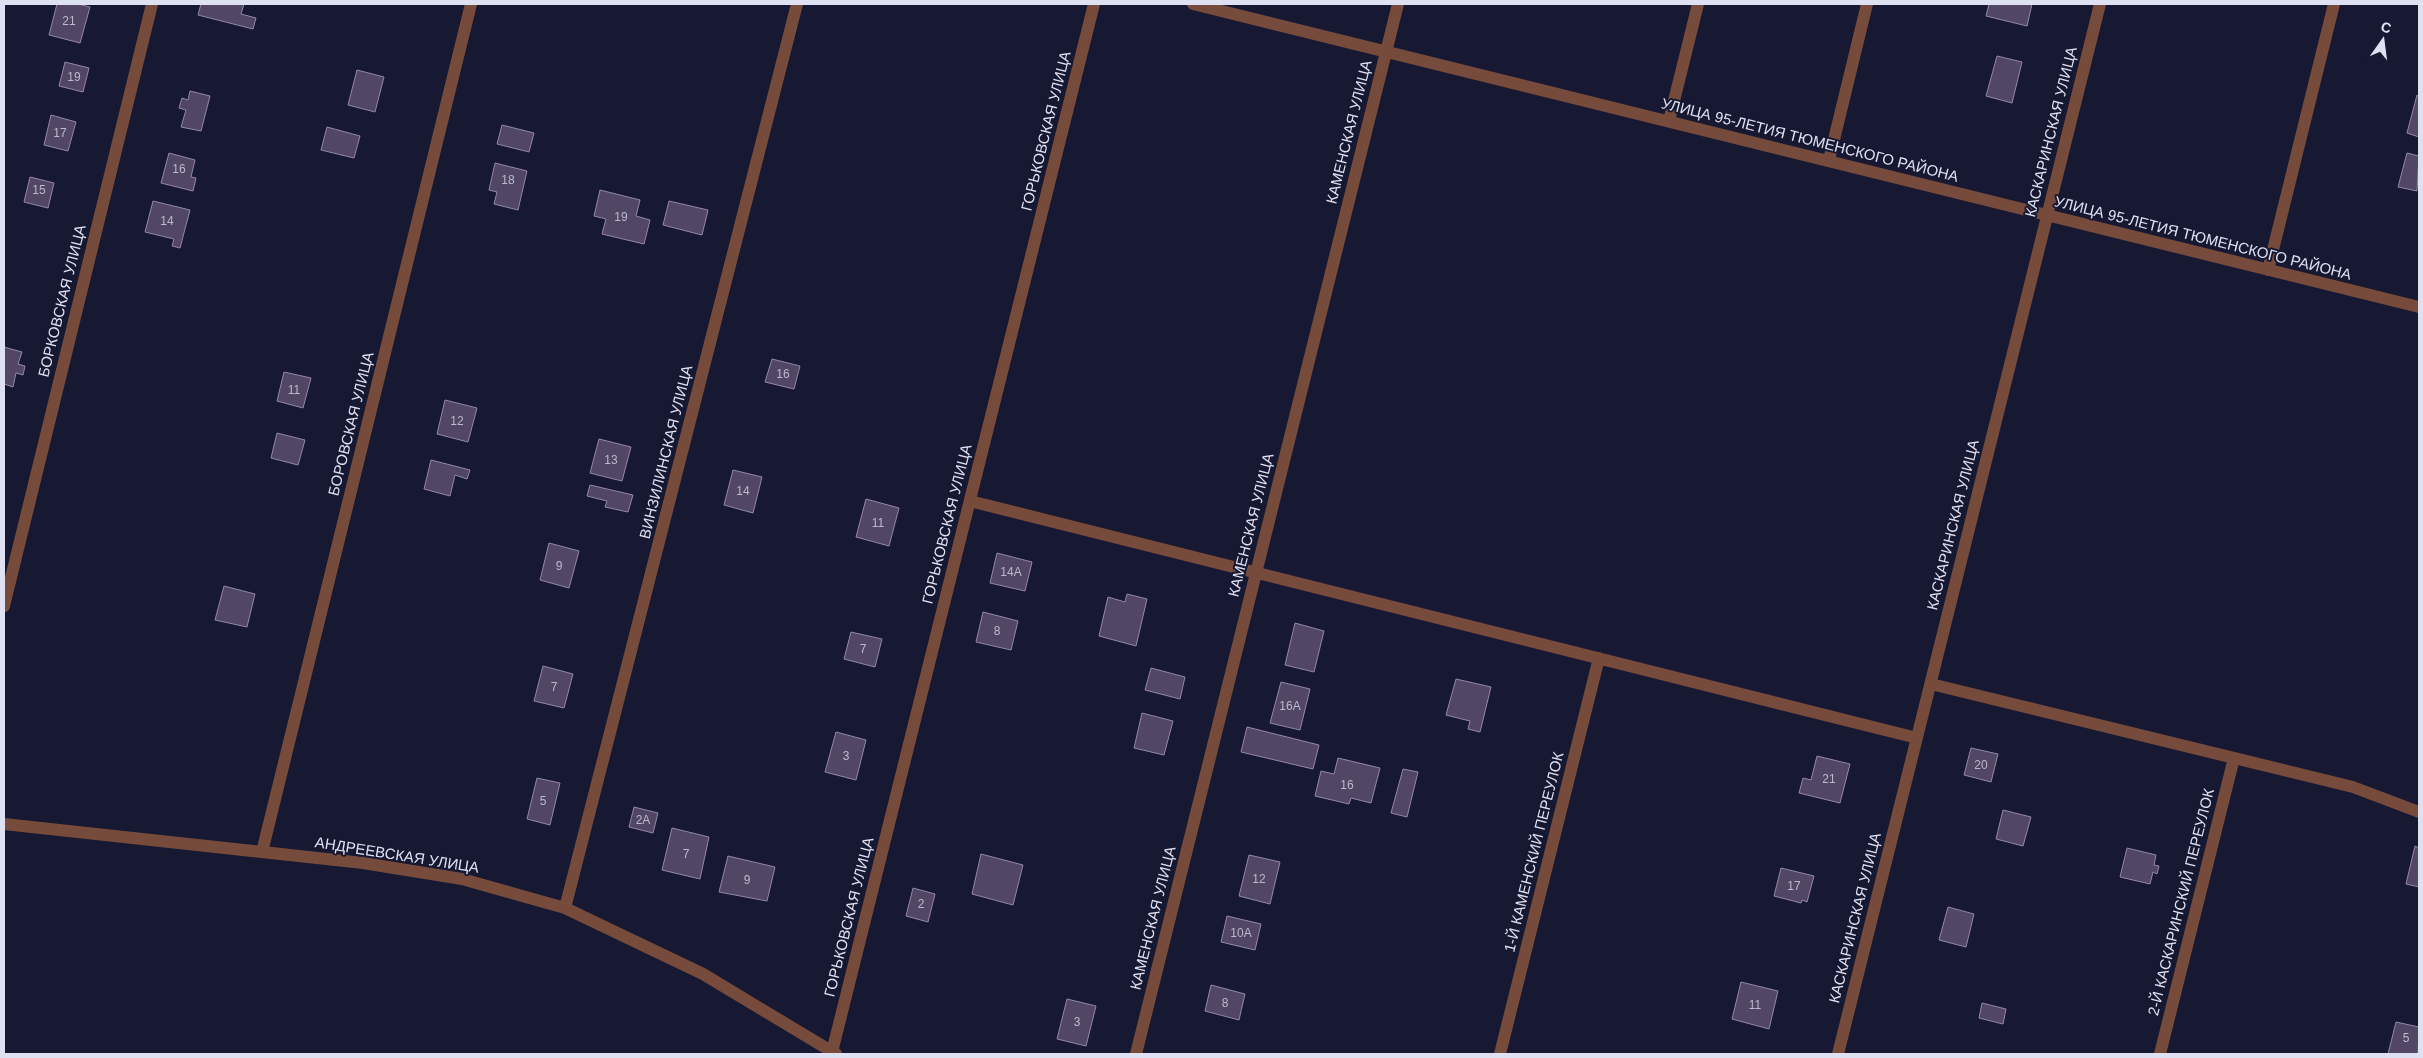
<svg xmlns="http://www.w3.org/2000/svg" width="2423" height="1058" font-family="Helvetica,sans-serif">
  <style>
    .building { fill: #514663; stroke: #9488a8 }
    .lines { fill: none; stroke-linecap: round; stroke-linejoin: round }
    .street { stroke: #764b3c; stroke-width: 12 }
    .labels { text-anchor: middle; stroke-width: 4; stroke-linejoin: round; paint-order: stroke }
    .number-label { font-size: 12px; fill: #bbbace }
    .street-label { font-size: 15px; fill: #dee1f2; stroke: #171831 }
  </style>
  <rect width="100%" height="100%" fill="#171831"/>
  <path class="building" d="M57,4H78L90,7L80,43L49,35Z
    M201,4H244L241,14L256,18L253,29L198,15Z
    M1989,4H2032L2027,26L1986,16Z
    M1997,56L2022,62L2012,103L1986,96Z
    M65,62L89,68L83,92L59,86Z
    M357,70L384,77L375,112L348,105Z
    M190,91L210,96L201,131L181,127L186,110L179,108L182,98L188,100Z
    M2417,95L2419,96V137L2407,133Z
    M51,115L76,122L68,151L44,145Z
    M502,125L534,133L529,152L497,144Z
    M327,127L360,136L354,158L321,150Z
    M169,153L195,160L191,177L196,178L193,191L161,183Z
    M2407,153L2419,156L2417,191L2398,187Z
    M495,163L527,171L518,210L494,204L497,192L489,190Z
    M30,177L54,183L48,208L24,202Z
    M600,190L640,200L636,216L650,220L644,244L602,234L606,219L594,216Z
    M153,201L190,210L180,248L172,246L174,239L145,232Z
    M669,201L708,210L702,235L663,225Z
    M4,347L22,352L18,364L25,366L23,375L16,373L13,387L4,384Z
    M772,359L800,366L794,389L765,382Z
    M284,372L311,378L303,408L277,401Z
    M445,400L477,408L468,442L437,434Z
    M277,433L305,440L298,465L271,458Z
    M599,439L631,447L622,481L590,473Z
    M431,460L470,470L467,479L455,475L450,496L424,489Z
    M733,470L762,477L753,513L724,505Z
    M590,485L633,495L628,512L605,507L607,501L587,496Z
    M866,499L899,508L889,546L856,537Z
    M549,543L579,551L569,588L540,580Z
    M997,553L1032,562L1025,591L990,583Z
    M224,586L255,594L247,627L215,620Z
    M1127,594L1147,599L1136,646L1099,636L1108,597L1125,602Z
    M983,612L1018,621L1011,650L976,642Z
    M1295,623L1324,631L1314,672L1285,665Z
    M851,632L882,639L875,667L844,659Z
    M543,666L573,674L564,708L534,701Z
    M1151,668L1185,677L1180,699L1145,690Z
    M1456,679L1491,687L1480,732L1468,729L1470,721L1446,715Z
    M1281,682L1310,689L1300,730L1270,723Z
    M1142,713L1173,721L1164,755L1134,748Z
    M1247,727L1319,745L1313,769L1241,752Z
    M836,732L866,740L856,780L825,772Z
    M1971,748L1998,754L1991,782L1964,775Z
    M1817,756L1850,764L1840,803L1799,793L1803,778L1811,780Z
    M1338,758L1380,768L1371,803L1351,798L1349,804L1315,796L1321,771L1334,774Z
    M1403,769L1418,772L1407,817L1391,813Z
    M537,778L560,783L550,825L527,819Z
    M634,807L658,813L653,833L629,827Z
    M2003,810L2031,817L2023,846L1996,839Z
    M672,828L709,837L700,879L662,870Z
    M2415,846L2419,848V887L2406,884Z
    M2127,848L2156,855L2154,865L2159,866L2157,874L2153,872L2150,884L2120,877Z
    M981,854L1023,865L1013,905L972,894Z
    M1249,855L1280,862L1270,904L1239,896Z
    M728,856L775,867L767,901L719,892Z
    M1781,868L1814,876L1807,902L1802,900L1801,903L1774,896Z
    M913,888L935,894L928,922L906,916Z
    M1948,907L1974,914L1966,947L1939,940Z
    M1227,916L1261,924L1255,950L1221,942Z
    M1741,982L1778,991L1769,1029L1732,1019Z
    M1211,985L1245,994L1239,1020L1205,1011Z
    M1067,999L1096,1006L1086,1046L1057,1039Z
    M1982,1003L2006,1009L2003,1024L1979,1018Z
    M2396,1022L2419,1027L2418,1054H2388Z"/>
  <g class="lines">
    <path class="street" d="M1193,4L2419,307
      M1669,121L1698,4
      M1829,160L1867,4
      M2268,270L2334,4
      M970,501L1917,738
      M4,606L152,4
      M1931,684L2353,787L2419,812
      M4,824L363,863L462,879L565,908L703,974L836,1054
      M262,852L471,4
      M565,908L797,4
      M832,1052L1094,4
      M1136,1054L1398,4
      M1500,1054L1599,658
      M1838,1054L2100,4
      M2160,1054L2234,758"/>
  </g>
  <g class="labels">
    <g class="number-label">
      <text x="69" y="25">21</text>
      <text x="74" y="81">19</text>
      <text x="60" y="137">17</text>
      <text x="179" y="173">16</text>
      <text x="508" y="184">18</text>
      <text x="39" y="194">15</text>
      <text x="621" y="221">19</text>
      <text x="167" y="225">14</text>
      <text x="783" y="378">16</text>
      <text x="294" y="394">11</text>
      <text x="457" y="425">12</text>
      <text x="611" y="464">13</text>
      <text x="743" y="495">14</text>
      <text x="878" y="527">11</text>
      <text x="559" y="570">9</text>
      <text x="1011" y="576">14А</text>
      <text x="997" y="635">8</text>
      <text x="863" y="653">7</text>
      <text x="554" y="691">7</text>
      <text x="1290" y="710">16А</text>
      <text x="846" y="760">3</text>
      <text x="1981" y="769">20</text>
      <text x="1829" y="783">21</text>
      <text x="1347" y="789">16</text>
      <text x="543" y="805">5</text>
      <text x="643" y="824">2А</text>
      <text x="686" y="858">7</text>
      <text x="1259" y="883">12</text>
      <text x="747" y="884">9</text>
      <text x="1794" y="890">17</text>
      <text x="921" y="908">2</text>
      <text x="1241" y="937">10А</text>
      <text x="1225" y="1007">8</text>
      <text x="1755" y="1009">11</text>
      <text x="1077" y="1026">3</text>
      <text x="2406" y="1042">5</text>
    </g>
    <g class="street-label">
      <text transform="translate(1046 131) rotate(-76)" y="5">ГОРЬКОВСКАЯ УЛИЦА</text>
      <text transform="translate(1349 132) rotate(-76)" y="5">КАМЕНСКАЯ УЛИЦА</text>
      <text transform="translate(2051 132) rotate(-76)" y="5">КАСКАРИНСКАЯ УЛИЦА</text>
      <text transform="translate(1810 140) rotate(14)" y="5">УЛИЦА 95-ЛЕТИЯ ТЮМЕНСКОГО РАЙОНА</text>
      <text transform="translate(2203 238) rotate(14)" y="5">УЛИЦА 95-ЛЕТИЯ ТЮМЕНСКОГО РАЙОНА</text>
      <text transform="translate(62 301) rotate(-76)" y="5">БОРКОВСКАЯ УЛИЦА</text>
      <text transform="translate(351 424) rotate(-76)" y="5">БОРОВСКАЯ УЛИЦА</text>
      <text transform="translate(666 452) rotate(-76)" y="5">ВИНЗИЛИНСКАЯ УЛИЦА</text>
      <text transform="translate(947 524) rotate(-76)" y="5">ГОРЬКОВСКАЯ УЛИЦА</text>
      <text transform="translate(1251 525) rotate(-76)" y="5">КАМЕНСКАЯ УЛИЦА</text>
      <text transform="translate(1953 525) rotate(-76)" y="5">КАСКАРИНСКАЯ УЛИЦА</text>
      <text transform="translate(1534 852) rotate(-76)" y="5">1-Й КАМЕНСКИЙ ПЕРЕУЛОК</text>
      <text transform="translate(397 855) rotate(9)" y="5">АНДРЕЕВСКАЯ УЛИЦА</text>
      <text transform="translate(2181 902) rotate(-76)" y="5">2-Й КАСКАРИНСКИЙ ПЕРЕУЛОК</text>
      <text transform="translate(849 917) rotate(-76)" y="5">ГОРЬКОВСКАЯ УЛИЦА</text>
      <text transform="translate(1153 918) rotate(-76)" y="5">КАМЕНСКАЯ УЛИЦА</text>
      <text transform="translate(1855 918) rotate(-76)" y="5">КАСКАРИНСКАЯ УЛИЦА</text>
    </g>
  </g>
  <rect width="2423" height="1058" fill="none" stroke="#dee1f2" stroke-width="10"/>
  <g transform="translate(2383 40) rotate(14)" stroke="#171831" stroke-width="4" paint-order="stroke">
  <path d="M0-4L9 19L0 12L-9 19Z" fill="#dee1f2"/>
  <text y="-8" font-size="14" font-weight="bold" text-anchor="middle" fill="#dee1f2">С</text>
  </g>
</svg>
